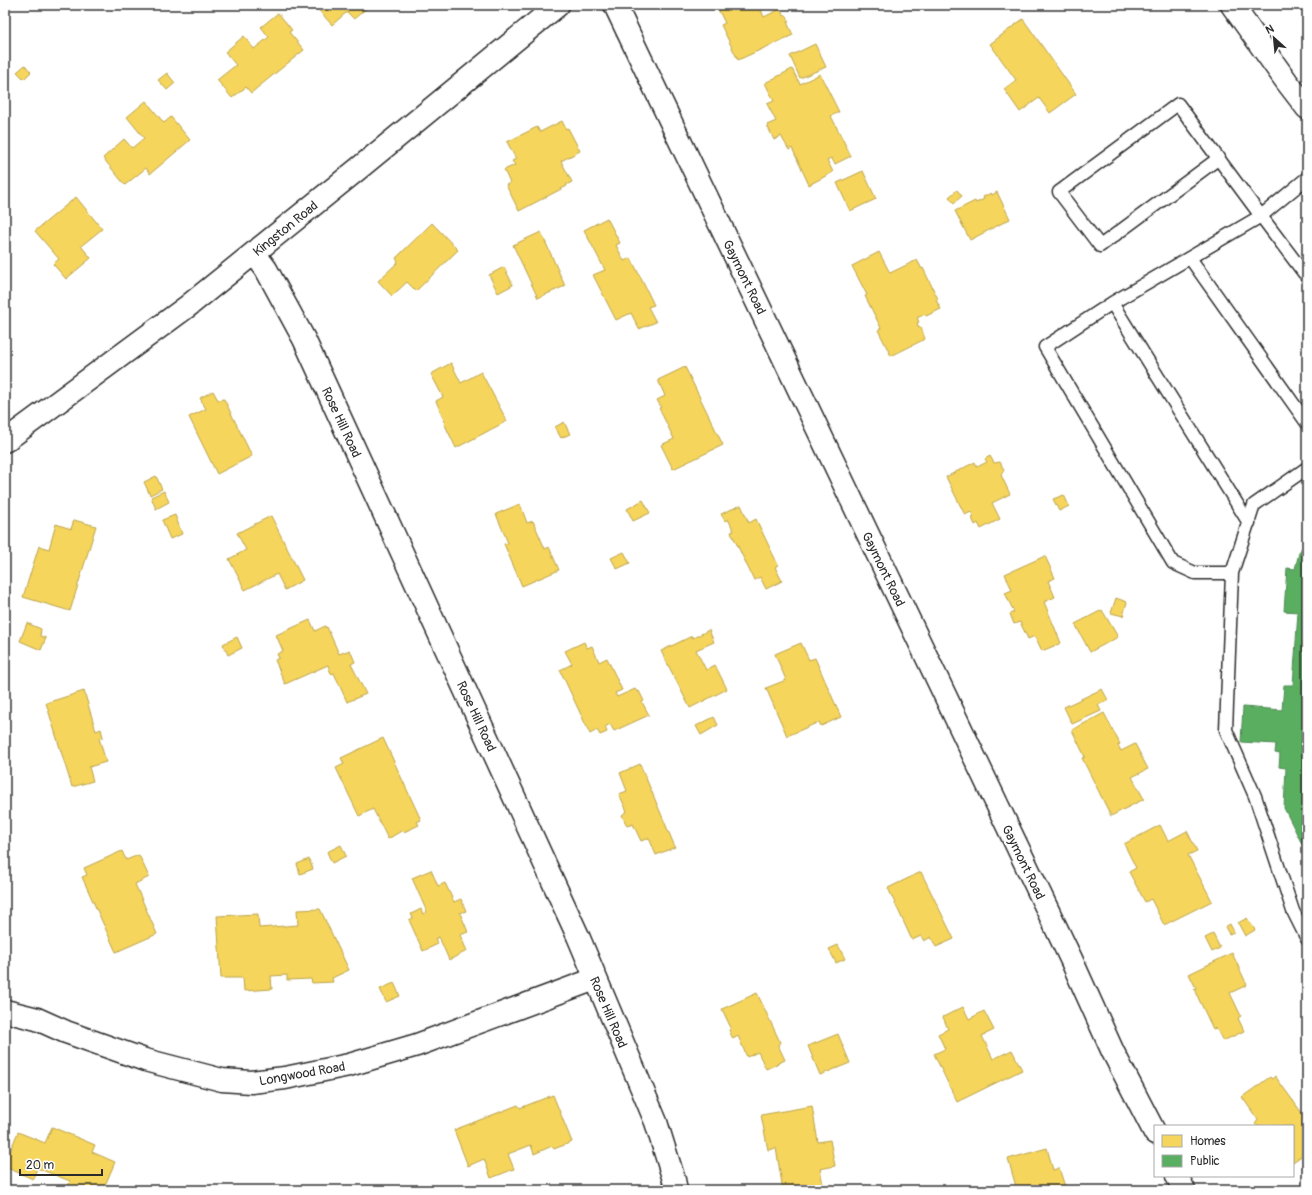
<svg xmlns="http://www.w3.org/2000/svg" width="1312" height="1195" font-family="Pangolin,sans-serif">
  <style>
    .homes { fill: #f6d55c; stroke: #b9a24d }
    .public { fill: #5aae61; stroke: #4c8751 }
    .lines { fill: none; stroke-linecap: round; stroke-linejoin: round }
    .lane-casing { stroke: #2b2b2b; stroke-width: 15 }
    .street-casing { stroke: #2b2b2b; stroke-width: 25 }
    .secondary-casing { stroke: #2b2b2b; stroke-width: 25 }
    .lane { stroke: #fff; stroke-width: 12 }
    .street { stroke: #fff; stroke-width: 22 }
    .secondary { stroke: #fff; stroke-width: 22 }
    .labels { text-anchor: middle; stroke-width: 4; stroke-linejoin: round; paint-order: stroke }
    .street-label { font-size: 13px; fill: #2b2b2b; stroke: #fff }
  </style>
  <rect width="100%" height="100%" fill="#fff"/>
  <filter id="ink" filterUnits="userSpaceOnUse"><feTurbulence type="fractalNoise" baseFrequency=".025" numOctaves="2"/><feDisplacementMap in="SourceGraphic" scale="8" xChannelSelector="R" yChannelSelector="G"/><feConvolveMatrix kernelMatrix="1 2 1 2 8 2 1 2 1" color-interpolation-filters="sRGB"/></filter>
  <g filter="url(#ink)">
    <path class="homes" d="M314,5H370L354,19L347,12L332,25Z
      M721,5H759L764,17L780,9L784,16L786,15L789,21L787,22L793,35L738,60L721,25L725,23L718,9L722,7Z
      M278,13L292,30L289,32L304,50L251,93L246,87L232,98L217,80L236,65L225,52L244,36L254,49L269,37L261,27Z
      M1023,19L1076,94L1050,113L1039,98L1020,112L1004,89L1016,80L990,44Z
      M815,44L826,67L800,78L790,56Z
      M25,65L31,72L24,79L17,72Z
      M792,69L800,84L820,74L839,112L831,116L851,156L835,164L831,158L827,160L833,172L809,185L792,148L789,150L781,136L774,140L767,125L776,121L767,104L774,101L765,83Z
      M167,73L175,83L167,90L158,80Z
      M146,101L164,123L171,117L190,140L150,174L146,168L125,185L103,158L124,139L132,148L144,138L127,117Z
      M562,121L566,129L568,128L580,151L561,161L572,182L566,185L567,186L519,211L506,185L510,183L504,170L515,165L512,161L516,159L507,142L537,127L540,132Z
      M863,171L876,199L850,211L837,183Z
      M957,190L962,196L954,203L949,197Z
      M997,192L1010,219L970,240L955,211L975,201L976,203L984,199L983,197L991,193L992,195Z
      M76,197L102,229L81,246L91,258L66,279L53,264L59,259L35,231Z
      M607,218L620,243L616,245L624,261L631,258L654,305L648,307L656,322L639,329L631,313L616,320L593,275L605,270L584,230Z
      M432,223L458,250L416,291L407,282L392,296L378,281L398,262L396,258Z
      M541,232L565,286L538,298L513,245Z
      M879,252L890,273L917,260L922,269L923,268L938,299L936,300L941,309L926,316L925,314L917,318L919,322L917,323L919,328L921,327L925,339L891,356L878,330L881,328L865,296L867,295L852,266Z
      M504,267L513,285L498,293L489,275Z
      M451,363L461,383L481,372L507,421L456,448L444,423L445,422L436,401L443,397L431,374Z
      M685,367L723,445L673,469L661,445L674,439L659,408L661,407L657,400L665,396L658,380Z
      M213,391L218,400L224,399L252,456L217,474L189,417L206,409L200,398Z
      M564,422L570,434L561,438L555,427Z
      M990,456L994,463L1000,462L1004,470L1001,475L1010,494L992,503L1000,519L981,529L978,523L975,525L972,518L974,517L971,512L965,515L946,477L975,462L977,467L987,462L985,459Z
      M156,476L162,489L150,495L144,482Z
      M164,491L169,502L156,509L151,497Z
      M1064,495L1069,506L1059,511L1053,499Z
      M643,500L650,513L633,521L627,509Z
      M520,504L527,523L533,521L545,549L549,547L559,570L522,586L504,544L508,543L496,514Z
      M741,505L749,523L756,519L778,565L775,567L782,581L766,589L760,577L754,580L731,532L734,531L728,519L725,521L721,514Z
      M175,515L182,534L170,539L162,520Z
      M271,516L303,580L285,590L277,574L245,590L229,559L246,550L237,533Z
      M74,520L96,526L70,611L23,597L39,546L49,549L56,524L71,529Z
      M624,552L630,563L617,569L611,558Z
      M1045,556L1055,578L1048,581L1055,597L1044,602L1061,643L1042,651L1035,636L1028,639L1020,622L1014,624L1010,614L1014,612L1005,593L1012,590L1005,574Z
      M1116,598L1127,602L1123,616L1111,613Z
      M1102,610L1118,637L1090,652L1075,624Z
      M310,620L315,631L325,626L326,628L327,627L339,654L350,650L355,662L351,664L366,694L347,702L334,673L331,674L328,665L285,684L275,660L279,658L277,654L283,651L276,635Z
      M27,623L41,629L40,636L46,638L41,650L20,641Z
      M709,630L714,642L696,650L706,670L715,665L727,689L690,708L661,651L692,636L693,638Z
      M237,637L242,648L228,655L223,644Z
      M584,642L587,648L592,646L599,662L607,658L622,690L615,693L617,697L635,689L637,692L639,691L644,701L642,702L649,715L614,731L610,724L605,727L607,732L600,735L597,730L590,734L560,670L572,664L565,651Z
      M801,643L809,660L815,658L841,717L821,726L819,722L787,736L766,688L786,680L775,654Z
      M1102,689L1108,700L1098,705L1101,711L1072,724L1064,707Z
      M84,691L96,731L101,729L103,737L99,738L106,762L89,767L93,781L72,787L46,703Z
      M1104,713L1120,744L1118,745L1121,751L1135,744L1148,769L1132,777L1144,799L1111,816L1082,758L1085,757L1072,730Z
      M714,717L718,725L701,735L696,726Z
      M383,738L421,820L417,822L419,825L404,832L403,830L388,839L373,809L359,816L336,768L344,764L341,758Z
      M640,764L675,847L656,855L649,838L641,841L633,824L627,826L622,815L627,811L619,794L627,791L620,773Z
      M1160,825L1168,841L1187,831L1197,851L1188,855L1212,901L1164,925L1151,899L1145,902L1129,872L1136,868L1124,844Z
      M341,845L346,856L332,863L327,852Z
      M122,851L126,860L139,855L149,877L135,884L157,934L116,952L82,877L87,875L84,868Z
      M309,859L313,869L300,874L297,864Z
      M431,870L438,886L445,883L454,902L461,899L466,911L460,913L468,932L460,935L467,951L449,960L439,937L435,939L438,944L423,951L409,920L413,918L411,914L421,909L423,914L427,912L412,878Z
      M921,872L954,939L936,947L931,937L924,941L921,936L912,940L888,888Z
      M320,909L349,970L332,978L333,982L312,983L311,979L287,980V975L271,976L272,989L244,991L243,978H221L217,916L258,914L259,928L298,925L297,910Z
      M1247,918L1255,930L1245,936L1238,923Z
      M1230,924L1234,932L1229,934L1225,927Z
      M1213,934L1220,948L1212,952L1205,938Z
      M838,945L845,959L836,963L829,949Z
      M1232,953L1247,985L1230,993L1241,1016L1238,1018L1244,1031L1223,1041L1216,1028L1213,1029L1194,989L1196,988L1189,974Z
      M394,983L400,996L386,1002L380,989Z
      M757,993L780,1042L778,1045L785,1060L766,1069L758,1052L747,1057L738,1036L733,1039L729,1030L731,1028L722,1009Z
      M963,1007L969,1019L984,1011L994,1030L982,1036L993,1059L1012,1050L1022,1070L957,1102L934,1054L945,1049L938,1034L948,1029L943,1017Z
      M838,1034L850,1063L820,1075L808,1046Z
      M1275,1076L1307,1120V1152L1293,1162V1126H1257L1255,1124L1258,1120L1242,1097L1270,1077L1272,1079Z
      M553,1095L572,1142L554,1149L552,1146L534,1154L531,1145L508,1154L514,1169L491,1178L484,1159L468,1166L454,1130L518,1105L520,1108Z
      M812,1106L818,1142L830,1140L835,1166L820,1169L824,1190H783L776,1148L768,1150L761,1115Z
      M52,1127L95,1145L92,1152L115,1162L103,1190H67L70,1181L37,1168L33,1179L5,1167V1163L18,1132L45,1143Z
      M1047,1148L1053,1170L1059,1168L1066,1190H1017L1008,1159Z"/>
    <path class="public" d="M1307,538V854L1284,808L1286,768L1279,767L1280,754L1275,753L1276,744L1241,742L1243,707L1282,710L1284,685H1293L1298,612L1284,611L1287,568L1295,569L1299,553Z"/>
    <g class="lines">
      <defs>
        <path id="lane" d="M1219,158L1100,246L1059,192L1178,104L1261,216L1112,303L1249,523
          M1307,178L1261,216L1307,277
          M1190,258L1307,423
          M1112,303L1045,347L1173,563L1195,573H1232
          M1307,468L1254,505L1232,573L1226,730L1255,796L1293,911L1307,939"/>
        <path id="street" d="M615,5L1071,959L1113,1052L1155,1133
          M254,253L266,269L304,339L578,936L656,1122L674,1180L676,1190
          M5,441L188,306L358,169L558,5
          M5,1011L37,1019L66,1032L145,1060L222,1080L251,1082L285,1078L349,1065L417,1045L595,979
          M1177,1176L1184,1190"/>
        <path id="secondary" d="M1232,5L1287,82L1307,108"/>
      </defs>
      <use href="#lane" class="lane-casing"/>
      <use href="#street" class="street-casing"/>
      <use href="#secondary" class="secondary-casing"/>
      <use href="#lane" class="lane"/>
      <use href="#street" class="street"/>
      <use href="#secondary" class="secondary"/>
    </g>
  </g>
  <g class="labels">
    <g class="street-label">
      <text transform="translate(285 228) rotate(-39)" y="5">Kingston Road</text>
      <text transform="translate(745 277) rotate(64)" y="5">Gaymont Road</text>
      <text transform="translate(342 422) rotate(65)" y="5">Rose Hill Road</text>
      <text transform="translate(884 569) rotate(64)" y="5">Gaymont Road</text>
      <text transform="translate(477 716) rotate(65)" y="5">Rose Hill Road</text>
      <text transform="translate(1024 862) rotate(64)" y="5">Gaymont Road</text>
      <text transform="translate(609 1012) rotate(67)" y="5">Rose Hill Road</text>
      <text transform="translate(302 1073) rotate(-10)" y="5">Longwood Road</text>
    </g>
  </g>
  <rect width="1312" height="1195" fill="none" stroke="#fff" stroke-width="20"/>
  <rect x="10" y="10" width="1292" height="1175" fill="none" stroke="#2b2b2b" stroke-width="1.5" filter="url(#ink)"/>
  <rect x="1154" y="1125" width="140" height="52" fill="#ffffff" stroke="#aaaaaa"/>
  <rect x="1162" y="1135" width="20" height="12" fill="#f6d55c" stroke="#aaaaaa"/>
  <text x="1190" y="1145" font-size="12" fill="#2b2b2b">Homes</text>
  <rect x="1162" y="1155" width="20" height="12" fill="#5aae61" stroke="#aaaaaa"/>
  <text x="1190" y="1165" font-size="12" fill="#2b2b2b">Public</text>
  <g transform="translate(1274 38) rotate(333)" stroke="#ffffff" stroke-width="3" paint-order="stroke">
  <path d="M0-3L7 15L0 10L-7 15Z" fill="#2b2b2b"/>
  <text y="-6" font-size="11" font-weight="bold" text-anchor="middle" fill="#2b2b2b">N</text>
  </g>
  <path d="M20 1169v6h82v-6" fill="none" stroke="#2b2b2b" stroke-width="2"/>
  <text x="26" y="1169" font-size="12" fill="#2b2b2b" stroke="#ffffff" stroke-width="3" paint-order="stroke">20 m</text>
</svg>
